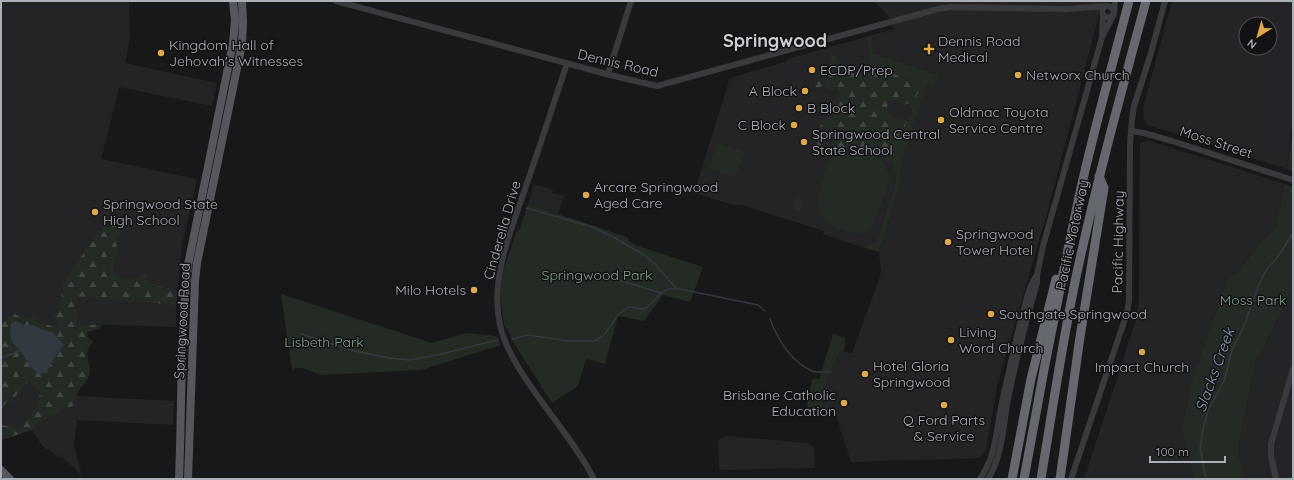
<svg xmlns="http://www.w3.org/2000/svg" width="1294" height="480" font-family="Quicksand,sans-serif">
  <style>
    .built { fill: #242426; fill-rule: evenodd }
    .forest { fill: url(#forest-firs); fill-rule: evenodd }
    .park { fill: #242b25 }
    .water { fill: #323a41 }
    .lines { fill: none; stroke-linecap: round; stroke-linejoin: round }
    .stream { stroke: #323a41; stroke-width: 1.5 }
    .minor { stroke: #393a3e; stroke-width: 6 }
    .major { stroke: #55575c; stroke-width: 8 }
    .highway { stroke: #65686e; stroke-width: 9 }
    .poi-dot { fill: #dfa84a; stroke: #121214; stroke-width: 1.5 }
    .labels { text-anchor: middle; stroke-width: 3; stroke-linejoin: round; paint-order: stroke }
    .poi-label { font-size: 14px; fill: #abafb8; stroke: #121214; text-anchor: start }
    .street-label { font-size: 14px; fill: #abafb8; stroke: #121214 }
    .park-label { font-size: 14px; fill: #84a085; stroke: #121214 }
    .water-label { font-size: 15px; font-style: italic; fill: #869daf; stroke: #121214 }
    .district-label { font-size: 18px; font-weight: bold; fill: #ccced4; stroke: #121214 }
  </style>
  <defs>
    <pattern id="forest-firs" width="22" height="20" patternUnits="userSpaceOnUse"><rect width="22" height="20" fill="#242b25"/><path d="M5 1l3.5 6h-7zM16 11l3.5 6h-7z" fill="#414743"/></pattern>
  </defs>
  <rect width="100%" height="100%" fill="#171819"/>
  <path class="built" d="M1,1H129L130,39L125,63L217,83L212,106L119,87L101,159L197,179L182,245L176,305V327L77,324L78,396L174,401L173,425L77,420L74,446L82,476L60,455L57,457L49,449L47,450L44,447H43L32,430L1,440Z
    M874,1H1104L1099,14L1048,210L998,382L986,450L979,458L851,462L835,412L822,409L827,380L840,351L852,353L881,274L879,252L900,185L902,159L927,84L938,75L872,53V35L894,29L887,14Z
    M1172,1H1293V116L1287,169L1148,125L1144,120L1143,108ZM1246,24H1270V48H1246Z
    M866,37L869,57L867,65L922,83L891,163L895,172L896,182L877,240L865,248L823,234L824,231L738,204L737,206L694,193L730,78L785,62L787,59Z
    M1147,140L1285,184L1275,229L1262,241L1238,272L1229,276L1192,379L1182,429L1194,479H1084L1136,320L1139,301L1140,144Z
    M534,184L553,190L552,193L564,196L558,214L528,204Z
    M1293,285V479H1243L1238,449L1256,362L1278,319Z
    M725,436L808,443L814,448L815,468L719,470L718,441Z"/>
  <path class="forest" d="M834,55L836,58L842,76L868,69L867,66H869L922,83L913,107L911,108L909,104H906L905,105H902L901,103L896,104L894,100L888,101C886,111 888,113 895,119L906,120L907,122L891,163H889C880,152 872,152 859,149L857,146L849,145L846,148L841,149L838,146C835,151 832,156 825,156L823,154L824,150L830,147L834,139L830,138L828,139L824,146L820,148V154L814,157L811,156L813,154L819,136L811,133V130L816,128L822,132H824L825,130L820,126L822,118C829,118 833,119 837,113L833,108V103L842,95L836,88L832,90L825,88V84L823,85L821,87L816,88L814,85L816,81L826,78L828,75L827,71L832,69L833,66L830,63L831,58Z
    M115,225L121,231L116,238L117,251L114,260L112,268C114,270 116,274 118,276C125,282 137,279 144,274L153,287C164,286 170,286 177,296L176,305L76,296L77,324L102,325L101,328L87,332L88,338L93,342C80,355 94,364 88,378C86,383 81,386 78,391C76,395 75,401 73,406L63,408L57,414L49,415L43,422L36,423L32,430L1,440V425L10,426L18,428L21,426L38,406L40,391L28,381L12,400L5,404L1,409V318L2,322L15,314L22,318L35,316L44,324L57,327V322L53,316L60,309L63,285L90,243L104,226ZM23,325C33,325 42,329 52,332L60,351C53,358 50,364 47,373L31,367L22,353L18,350Z"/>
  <path class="park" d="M872,35V53L938,75L934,87L927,85L902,159L900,185L879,252L865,248L877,240L896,182L895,172L891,163L922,83L867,65L869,57L866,37Z
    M1293,128V172L1287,169Z
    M718,143L744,152L735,177L709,169Z
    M857,150C873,153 892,162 888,183C886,192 882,200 879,209C876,217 874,228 866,232C854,238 832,227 824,219C820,215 816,209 817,203C818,196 825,172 828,165C829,163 832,160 834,158C841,153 849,152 857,150Z
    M1285,184L1293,187V285L1278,319L1256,362L1238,448L1243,479H1194L1182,429L1192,379L1229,276L1238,272L1262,241L1275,229Z
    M797,196L800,198L802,206L801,210L799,211L794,209C792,206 794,199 797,196Z
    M528,204L627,237L630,242L635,245L703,267L690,302L663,295L644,321L618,316L605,364L586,359L578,386L552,403L513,342L509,332L504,325L501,300V286L503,271L516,233L520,229Z
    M281,294L432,343L466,333L497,336L501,345L421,370L321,375L303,368H295L292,370Z
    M833,334L845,338L844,351H840L827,380L822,409L807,407L812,379H819Z"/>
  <path class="water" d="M16,321L23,325H33L41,329L52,332L64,345C57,354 51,361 47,373L39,374L31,367L22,353L12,342L10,332L11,324Z"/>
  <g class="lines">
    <path class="stream" d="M526,208L590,226L615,238L644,255L655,264L676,288
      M616,279L661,293
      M770,319C778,340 790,361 812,371C818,373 825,372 831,372
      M301,334L355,351L389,358L410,360L437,355L497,340
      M512,339L528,335L568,341H595L603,336L618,315L628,307L645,309L651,304L660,294L668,289H680L758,305L765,311
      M1,358L19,351
      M1206,479L1200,448L1204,425L1209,408L1224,381L1233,347L1242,331L1260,282L1267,269L1277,258L1293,233"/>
    <path class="minor" d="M336,1L614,76L657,86L938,9L950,7L1066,9L1108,6L1112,8L1114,12
      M1105,6L1102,10L1103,15L1108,18L1113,15
      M1102,33L1103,15
      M567,63C553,106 539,149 524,192C514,221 501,255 498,285C496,307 499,331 509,350C531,395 571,434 594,479
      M608,74L631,1
      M1131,131L1144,133L1172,141L1293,180
      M980,479C996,455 996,433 1001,407C1008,375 1015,343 1023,312C1027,299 1029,285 1037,275
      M988,479C1003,455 1003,426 1008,399C1016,360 1026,321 1037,283V275L1043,246L1092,73L1102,37L1114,14L1115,1
      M1071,479L1127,313L1129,300L1130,144L1132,119L1134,106L1151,53L1165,1
      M1276,479L1271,456V444L1293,369"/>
    <path class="major" d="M1,470L10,479
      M179,479C182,408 180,336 188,265L233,43L235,20L233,1
      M188,479L195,281L197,263L242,44L243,21L242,1"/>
    <path class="highway" d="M1012,479L1031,379L1056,279
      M1024,479C1041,382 1060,285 1081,188C1095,125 1113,63 1129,1
      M1041,479C1052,412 1062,344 1076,277C1096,184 1121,93 1146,1
      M1060,479L1080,337L1104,188L1099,176"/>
  </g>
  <g class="poi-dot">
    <path d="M927 43h4v4h4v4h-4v4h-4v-4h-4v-4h4z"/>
    <circle cx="161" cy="53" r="4"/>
    <circle cx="812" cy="70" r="4"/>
    <circle cx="1018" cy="75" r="4"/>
    <circle cx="805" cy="91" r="4"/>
    <circle cx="799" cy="108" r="4"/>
    <circle cx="941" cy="120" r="4"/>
    <circle cx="794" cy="125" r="4"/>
    <circle cx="804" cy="142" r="4"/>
    <circle cx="586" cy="195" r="4"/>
    <circle cx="95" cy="212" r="4"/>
    <circle cx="948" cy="242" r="4"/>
    <circle cx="474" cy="290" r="4"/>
    <circle cx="991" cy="314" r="4"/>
    <circle cx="951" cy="340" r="4"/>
    <circle cx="1142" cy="352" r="4"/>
    <circle cx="865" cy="374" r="4"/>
    <circle cx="844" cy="403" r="4"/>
    <circle cx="944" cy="405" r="4"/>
  </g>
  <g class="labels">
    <g class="poi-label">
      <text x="938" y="46">Dennis Road<tspan x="938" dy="16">Medical</tspan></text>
      <text x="169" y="50">Kingdom Hall of<tspan x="169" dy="16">Jehovah's Witnesses</tspan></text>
      <text x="820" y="75">ECDP/Prep</text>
      <text x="1026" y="80">Networx Church</text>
      <text x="797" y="96" text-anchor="end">A Block</text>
      <text x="807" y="113">B Block</text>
      <text x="949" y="117">Oldmac Toyota<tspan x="949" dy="16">Service Centre</tspan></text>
      <text x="786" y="130" text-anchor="end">C Block</text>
      <text x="812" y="139">Springwood Central<tspan x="812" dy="16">State School</tspan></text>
      <text x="594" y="192">Arcare Springwood<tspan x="594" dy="16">Aged Care</tspan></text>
      <text x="103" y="209">Springwood State<tspan x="103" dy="16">High School</tspan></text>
      <text x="956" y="239">Springwood<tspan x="956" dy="16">Tower Hotel</tspan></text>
      <text x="466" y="295" text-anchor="end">Milo Hotels</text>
      <text x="999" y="319">Southgate Springwood</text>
      <text x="959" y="337">Living<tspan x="959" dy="16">Word Church</tspan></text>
      <text x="873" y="371">Hotel Gloria<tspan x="873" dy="16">Springwood</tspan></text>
      <text x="1142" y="372" text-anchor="middle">Impact Church</text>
      <text x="836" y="400" text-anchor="end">Brisbane Catholic<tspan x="836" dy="16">Education</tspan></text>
      <text x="944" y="425" text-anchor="middle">Q Ford Parts<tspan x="944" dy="16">&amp; Service</tspan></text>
    </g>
    <g class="street-label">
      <text transform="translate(618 63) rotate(13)" y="5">Dennis Road</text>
      <text transform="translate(1216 142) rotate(18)" y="5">Moss Street</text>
      <text transform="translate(502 230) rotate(-74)" y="5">Cinderella Drive</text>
      <text transform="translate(1072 235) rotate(-78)" y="5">Pacific Motorway</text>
      <text transform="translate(1118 242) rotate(-89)" y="5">Pacific Highway</text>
      <text transform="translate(182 321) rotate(-87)" y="5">Springwood Road</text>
    </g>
    <g class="park-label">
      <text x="597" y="280">Springwood Park</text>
      <text x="1253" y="305">Moss Park</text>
      <text x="324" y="347">Lisbeth Park</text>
    </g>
    <g class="water-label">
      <text transform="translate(1215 370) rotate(-70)" y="5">Slacks Creek</text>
    </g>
    <g class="district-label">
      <text x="775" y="47">Springwood</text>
    </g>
  </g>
  <rect width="1294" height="480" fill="none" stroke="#abafb8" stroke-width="4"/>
  <g transform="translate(1258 36) rotate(217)"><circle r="19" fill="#121214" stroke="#4f5156"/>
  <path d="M0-3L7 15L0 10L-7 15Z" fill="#dfa84a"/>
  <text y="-6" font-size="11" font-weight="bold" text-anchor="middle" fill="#abafb8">N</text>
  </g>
  <path d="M1150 456v6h75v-6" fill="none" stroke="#abafb8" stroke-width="2"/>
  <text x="1156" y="456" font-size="12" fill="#abafb8" stroke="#121214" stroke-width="3" paint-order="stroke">100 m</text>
</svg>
